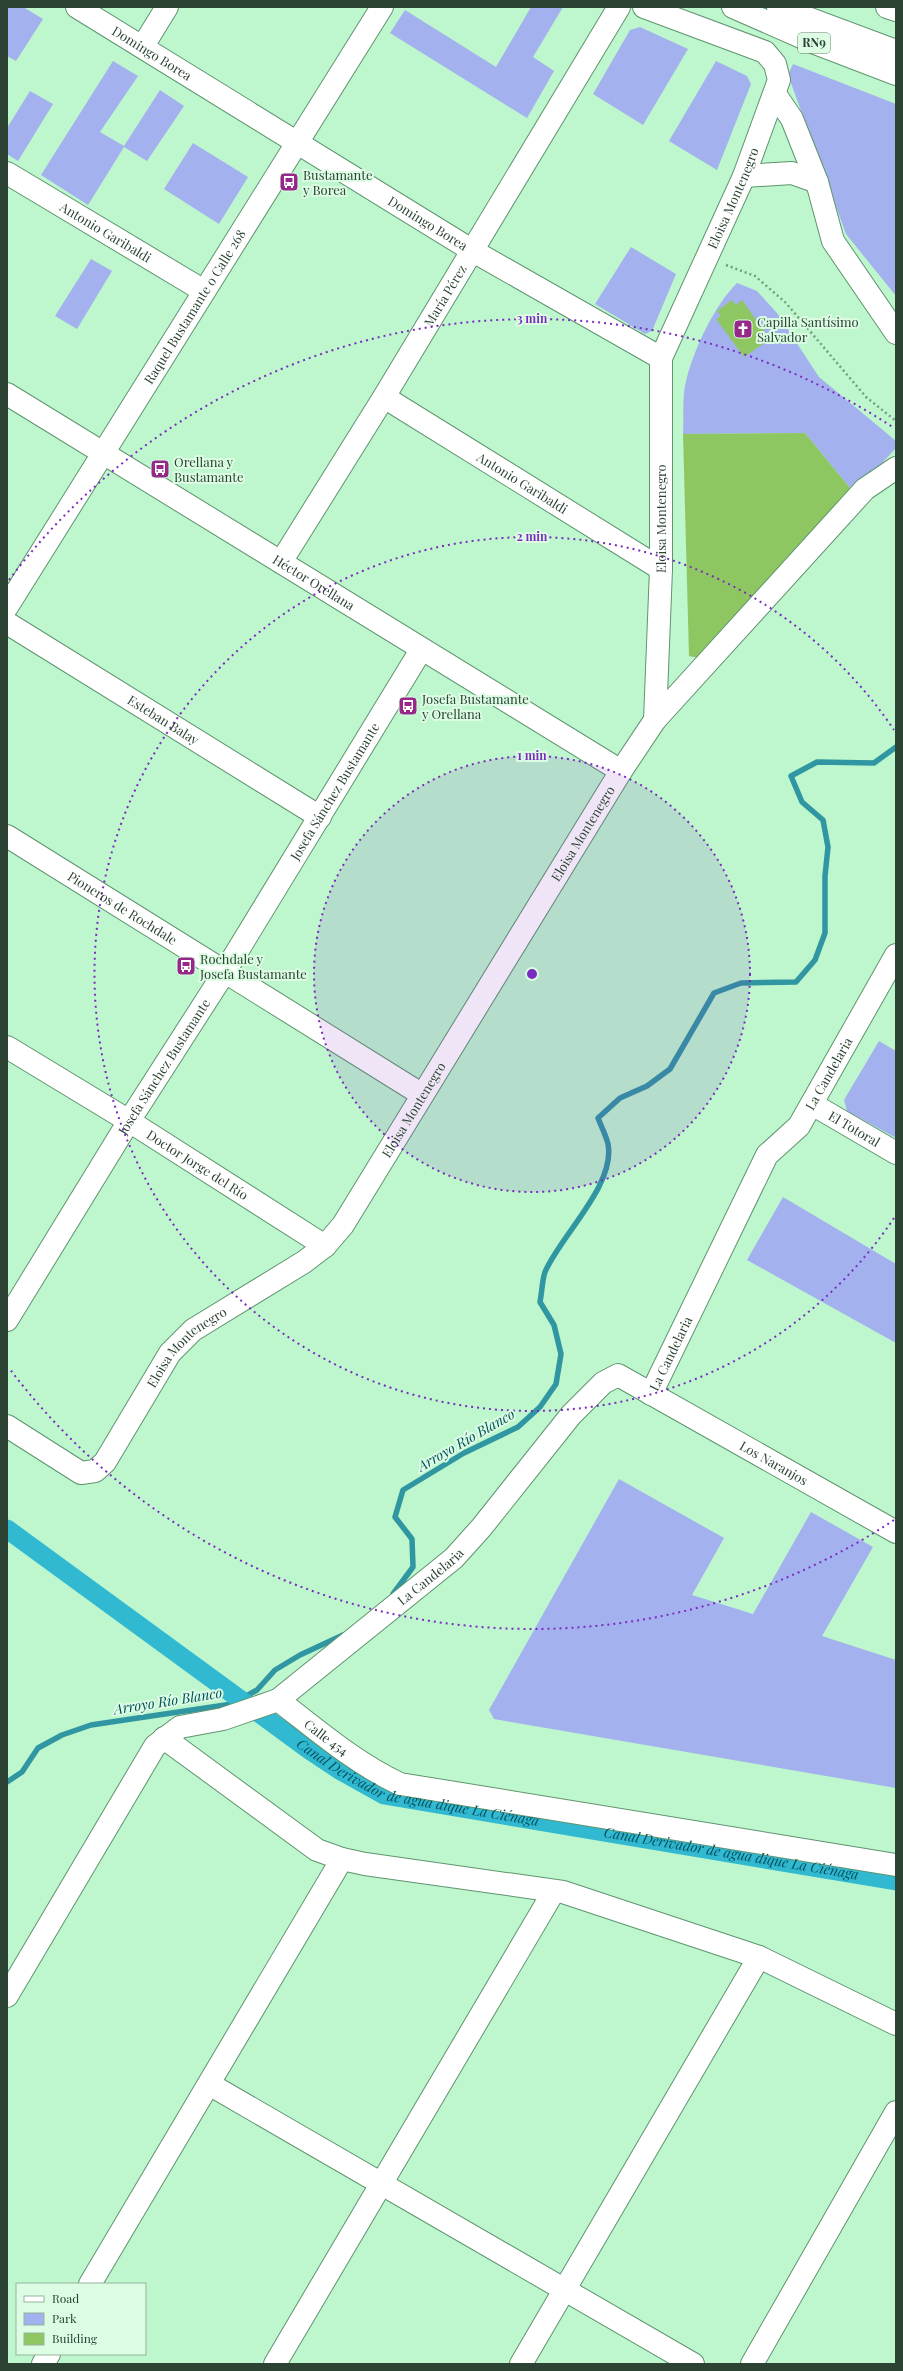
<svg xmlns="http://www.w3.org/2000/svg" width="903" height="2371" font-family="'Playfair Display',serif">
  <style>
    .green { fill: #a3b2ee }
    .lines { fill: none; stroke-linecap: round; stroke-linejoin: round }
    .stream { stroke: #3096a2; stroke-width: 5.5 }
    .canal { stroke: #31b9d2; stroke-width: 19 }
    .building { fill: #8ec762 }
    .minor-casing { stroke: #5f946f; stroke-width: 24 }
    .major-casing { stroke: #5f946f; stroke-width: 24 }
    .path { stroke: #759c80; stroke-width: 2.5; stroke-dasharray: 2 3; stroke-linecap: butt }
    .minor { stroke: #fff; stroke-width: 22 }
    .major { stroke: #fff; stroke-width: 22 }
    .ring { fill: none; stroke: #7b2cbf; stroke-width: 2; stroke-dasharray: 2 4 }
    .labels { text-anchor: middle; stroke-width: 4; stroke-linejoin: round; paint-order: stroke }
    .shield { fill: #dcfde4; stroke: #617b68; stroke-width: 1 }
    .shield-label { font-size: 12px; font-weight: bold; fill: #2c4333 }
    .street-label { font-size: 13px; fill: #2c4333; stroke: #dcfde4 }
    .poi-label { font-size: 13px; fill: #2c4333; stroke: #dcfde4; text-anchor: start }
    .water-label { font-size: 14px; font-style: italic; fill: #00505d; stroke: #dcfde4 }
    .centre { fill: #7b2cbf; stroke: #dcfde4; stroke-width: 2 }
    .ring-label { font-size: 12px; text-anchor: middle; font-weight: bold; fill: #7b2cbf; stroke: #dcfde4; stroke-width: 4; stroke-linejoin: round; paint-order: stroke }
  </style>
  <rect width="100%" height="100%" fill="#bef6cd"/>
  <path class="green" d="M7,7H23L43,19L16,61L7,56Z
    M531,7H563L533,57L554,71L527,118L390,33L405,10L496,67Z
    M640,27L688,49L643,125L593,94L630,30Z
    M113,61L138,76L100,132L124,146L160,90L184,106L147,161L124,147L88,205L41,175Z
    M716,61L747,76L751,84L717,170L669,141Z
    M793,64L896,104V296L846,234L788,75Z
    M30,91L53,104L18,161L7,154V128Z
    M193,143L248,177L219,224L164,189Z
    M631,247L676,274L652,331L645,334L595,304Z
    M91,259L112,271L77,329L55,316Z
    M737,283L757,291L777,313L819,377L896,441V448L854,493L805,433L683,434C684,417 682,397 686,381C694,349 714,306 737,283Z
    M879,1041L896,1051V1138L847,1111L844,1100Z
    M783,1197L896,1264V1343L747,1260Z
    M619,1479L724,1538L692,1595L753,1614L811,1512L873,1547L822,1636L896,1660V1788L494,1719L489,1710Z"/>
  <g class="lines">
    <path class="stream" d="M393,1594L413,1567L412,1539L395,1517L403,1490L464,1453L518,1427L540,1407L556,1384L561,1354L554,1325L540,1302C542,1292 542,1281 545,1272C560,1236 616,1185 608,1144C606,1135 601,1126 598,1118L620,1098L647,1086L670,1069L714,993L741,983L796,982L815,960L825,933V876L828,847L823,820L802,802L791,776L817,762L874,763L896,747
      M7,1782L22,1772L38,1748L62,1735L91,1725L232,1704L257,1690L275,1670L300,1655L343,1635"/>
    <path class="canal" id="s1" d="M7,1529L308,1749L341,1771L384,1795L896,1881"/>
  </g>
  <path class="building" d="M732,300L736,305L742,300L770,339L744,357L716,319L721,316L717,311Z
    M805,433L854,493L702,659L689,656L683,434Z"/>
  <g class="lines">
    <defs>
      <g id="minor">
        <path id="s2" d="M77,7L473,251L661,358"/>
        <path d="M887,7L896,10"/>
        <path d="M143,46L167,7"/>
        <path d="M775,94L792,119L817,182"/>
        <path id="s3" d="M7,173L204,291"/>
        <path d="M744,176L792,173L817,182L833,241L896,333"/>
        <path id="s4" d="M7,394L621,771"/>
        <path id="s5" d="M384,397L661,569"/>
        <path id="s6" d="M281,562L384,397L619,7"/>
        <path id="s7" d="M7,607L382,7"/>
        <path id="s8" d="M7,623L320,817"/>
        <path d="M655,720L865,489L896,468"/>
        <path id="s9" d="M7,836L421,1094"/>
        <path id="s10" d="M7,1047L129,1121L325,1246"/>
        <path id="s11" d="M812,1104L896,1153"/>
        <path id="s12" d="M7,1320L129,1121L224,973L421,650"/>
        <path id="s13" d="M651,1394L767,1155L799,1126L896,955"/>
        <path id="s14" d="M7,1426L81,1473L95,1471L105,1462L170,1353L193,1330L304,1262L325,1246L343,1225L621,771L655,720L661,569V358L744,176L779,80L775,64L765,52L644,7"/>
        <path id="s15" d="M278,1700C317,1730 355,1763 400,1784L896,1865"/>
        <path d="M164,1738L317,1850L342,1859L365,1864L563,1892L759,1957L896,2024"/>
        <path id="s16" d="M7,1996L155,1746L180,1727L223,1719L278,1700L454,1558L481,1528L571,1415L603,1383L618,1375L896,1532"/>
        <path d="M209,2084L693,2364"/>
        <path d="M90,2284L342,1859"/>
        <path d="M43,2364L49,2354"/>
        <path d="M275,2364L554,1891"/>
        <path d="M521,2364L759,1957"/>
        <path d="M752,2364L896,2112"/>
      </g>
      <path id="major" d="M733,7L815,43L896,74
        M778,7L896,51"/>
    </defs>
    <use href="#minor" class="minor-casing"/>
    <use href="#major" class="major-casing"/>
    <path class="path" d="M726,265L755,276L786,303L866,397L896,421"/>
    <use href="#minor" class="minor"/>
    <use href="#major" class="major"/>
  </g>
  <circle cx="532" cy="974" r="218" fill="#7b2cbf" fill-opacity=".12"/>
  <g class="ring">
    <circle cx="532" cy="974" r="218"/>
    <path d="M894 1218A437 437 0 1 1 894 730"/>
    <path d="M894 1520A655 655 0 0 1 9 1368M9 580A655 655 0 0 1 894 428"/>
  </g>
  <defs>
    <symbol id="bus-square" viewBox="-11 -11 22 22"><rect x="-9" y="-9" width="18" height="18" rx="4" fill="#962889" stroke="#dcfde4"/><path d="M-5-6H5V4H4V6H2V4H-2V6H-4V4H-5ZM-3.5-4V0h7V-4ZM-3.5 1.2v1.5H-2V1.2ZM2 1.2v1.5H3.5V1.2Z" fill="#fff"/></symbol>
    <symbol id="church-square" viewBox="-11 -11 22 22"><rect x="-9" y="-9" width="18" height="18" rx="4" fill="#962889" stroke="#dcfde4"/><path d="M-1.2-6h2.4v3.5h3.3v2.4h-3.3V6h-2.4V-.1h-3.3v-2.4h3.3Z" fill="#fff"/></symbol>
  </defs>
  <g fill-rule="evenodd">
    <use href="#bus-square" x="278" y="171" width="22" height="22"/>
    <use href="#church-square" x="732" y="318" width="22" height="22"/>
    <use href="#bus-square" x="149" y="458" width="22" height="22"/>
    <use href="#bus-square" x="397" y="695" width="22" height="22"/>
    <use href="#bus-square" x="175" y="955" width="22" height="22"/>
  </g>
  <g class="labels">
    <rect class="shield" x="798" y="33" width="32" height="20" rx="3"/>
    <g class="shield-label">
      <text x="814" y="47">RN9</text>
    </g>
    <g class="street-label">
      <text dy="5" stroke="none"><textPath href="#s2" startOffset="88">Domingo Borea</textPath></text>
      <text dy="5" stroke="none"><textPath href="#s14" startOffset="1590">Eloisa Montenegro</textPath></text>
      <text dy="5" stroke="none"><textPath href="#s2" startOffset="412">Domingo Borea</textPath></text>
      <text dy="5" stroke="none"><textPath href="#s3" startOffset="115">Antonio Garibaldi</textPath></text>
      <text dy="5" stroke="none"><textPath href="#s6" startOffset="313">María Pérez</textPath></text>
      <text dy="5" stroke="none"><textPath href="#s7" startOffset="354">Raquel Bustamante o Calle 268</textPath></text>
      <text dy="5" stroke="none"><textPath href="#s5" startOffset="163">Antonio Garibaldi</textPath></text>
      <text dy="5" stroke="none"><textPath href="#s14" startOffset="1254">Eloisa Montenegro</textPath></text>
      <text dy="5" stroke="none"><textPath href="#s4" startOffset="360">Héctor Orellana</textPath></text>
      <text dy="5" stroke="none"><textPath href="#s8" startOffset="184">Esteban Balay</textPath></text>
      <text dy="5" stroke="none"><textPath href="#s12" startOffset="622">Josefa Sánchez Bustamante</textPath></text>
      <text dy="5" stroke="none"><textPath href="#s14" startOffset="918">Eloisa Montenegro</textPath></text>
      <text dy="5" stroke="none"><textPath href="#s9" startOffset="136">Pioneros de Rochdale</textPath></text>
      <text dy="5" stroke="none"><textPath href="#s12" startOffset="298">Josefa Sánchez Bustamante</textPath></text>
      <text dy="5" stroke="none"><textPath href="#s13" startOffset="369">La Candelaria</textPath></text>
      <text dy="5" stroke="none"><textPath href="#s14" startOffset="594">Eloisa Montenegro</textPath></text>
      <text dy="5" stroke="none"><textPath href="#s11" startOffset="49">El Totoral</textPath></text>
      <text dy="5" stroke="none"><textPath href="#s10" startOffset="224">Doctor Jorge del Río</textPath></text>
      <text dy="5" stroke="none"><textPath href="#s14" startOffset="258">Eloisa Montenegro</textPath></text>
      <text dy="5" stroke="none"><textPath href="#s13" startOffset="45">La Candelaria</textPath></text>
      <text dy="5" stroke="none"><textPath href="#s16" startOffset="1076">Los Naranjos</textPath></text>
      <text dy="5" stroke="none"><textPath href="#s16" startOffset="620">La Candelaria</textPath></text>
      <text dy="5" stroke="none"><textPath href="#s15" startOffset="61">Calle 454</textPath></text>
    </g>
    <g class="poi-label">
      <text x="303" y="180">Bustamante<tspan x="303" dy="15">y Borea</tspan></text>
      <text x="757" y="327">Capilla Santísimo<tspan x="757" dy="15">Salvador</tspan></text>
      <text x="174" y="467">Orellana y<tspan x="174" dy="15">Bustamante</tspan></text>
      <text x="422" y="704">Josefa Bustamante<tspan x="422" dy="15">y Orellana</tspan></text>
      <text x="200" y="964">Rochdale y<tspan x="200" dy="15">Josefa Bustamante</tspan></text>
    </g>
    <g class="water-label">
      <text transform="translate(466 1440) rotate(-30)" y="5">Arroyo Río Blanco</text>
      <text transform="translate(168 1701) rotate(-9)" y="5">Arroyo Río Blanco</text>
      <text dy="5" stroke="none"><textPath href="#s1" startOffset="490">Canal Derivador de agua dique La Ciénaga</textPath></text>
      <text dy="5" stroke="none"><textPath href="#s1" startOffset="814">Canal Derivador de agua dique La Ciénaga</textPath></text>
    </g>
  </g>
  <circle cx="532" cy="974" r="6" class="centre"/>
  <g class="ring-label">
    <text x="532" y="323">3 min</text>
    <text x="532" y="541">2 min</text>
    <text x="532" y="760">1 min</text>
  </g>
  <rect width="903" height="2371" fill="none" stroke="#2c4333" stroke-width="16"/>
  <rect x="16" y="2283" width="130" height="72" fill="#dcfde4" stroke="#96b39d"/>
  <rect x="24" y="2296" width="20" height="6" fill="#ffffff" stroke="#96b39d"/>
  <text x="52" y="2303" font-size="12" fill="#2c4333">Road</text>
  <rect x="24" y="2313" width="20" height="12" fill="#a3b2ee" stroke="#96b39d"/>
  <text x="52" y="2323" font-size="12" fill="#2c4333">Park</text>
  <rect x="24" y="2333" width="20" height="12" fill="#8ec762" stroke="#96b39d"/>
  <text x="52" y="2343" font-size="12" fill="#2c4333">Building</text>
</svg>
